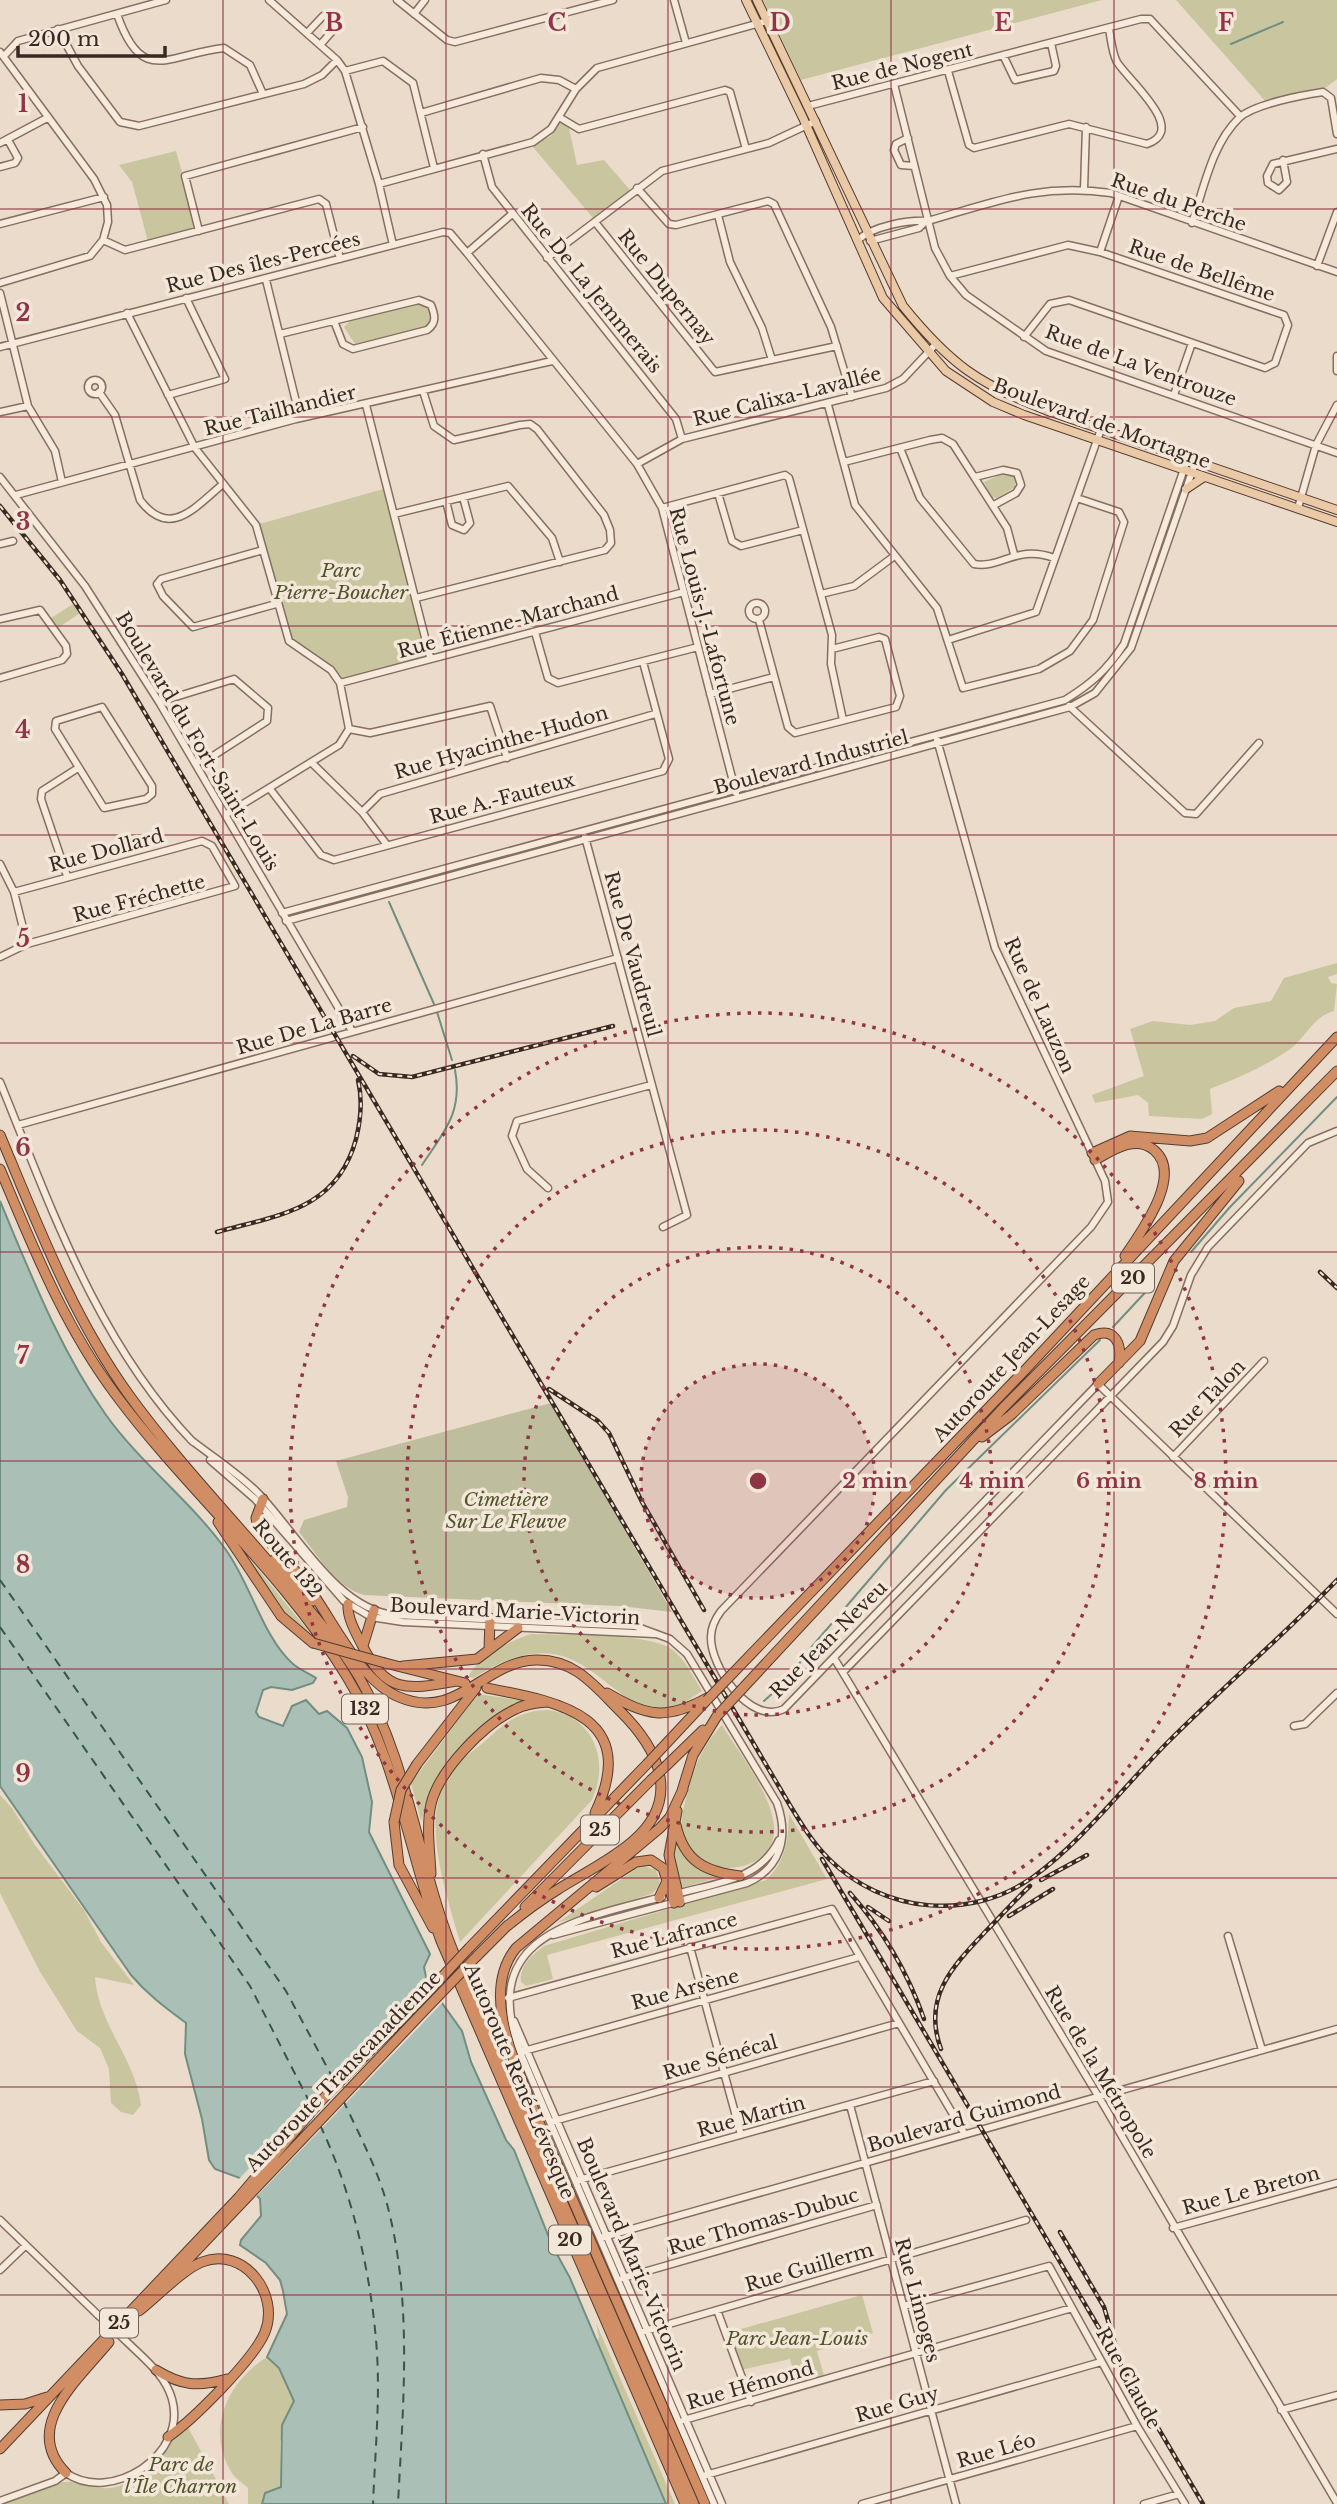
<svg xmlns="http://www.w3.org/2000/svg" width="1337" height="2504" font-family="'Libre Baskerville',serif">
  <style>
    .green { fill: #c9c69f }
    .cemetery { fill: #bebd9d }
    .water { fill: #aac0b6; stroke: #718e82; stroke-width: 2 }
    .pier { fill: #ebdbca }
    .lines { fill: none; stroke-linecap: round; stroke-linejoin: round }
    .stream { stroke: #718e82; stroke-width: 2 }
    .ferry { stroke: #33564e; stroke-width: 2; stroke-dasharray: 9 7; stroke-linecap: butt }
    .minor-casing { stroke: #866e60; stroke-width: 9 }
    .major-casing { stroke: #553d33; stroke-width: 10 }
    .highway-casing { stroke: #553d33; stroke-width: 11 }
    .minor { stroke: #f6eadd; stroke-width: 6 }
    .major { stroke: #eac9a6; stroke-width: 8 }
    .highway { stroke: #d18e64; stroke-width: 9 }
    .rail-casing { stroke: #382922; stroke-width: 4.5 }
    .rail { stroke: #f3e7d9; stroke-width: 2; stroke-dasharray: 5; stroke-linecap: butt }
    .minor-bridge-casing { stroke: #866e60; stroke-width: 9; stroke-linecap: butt }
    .highway-bridge-casing { stroke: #553d33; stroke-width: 11; stroke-linecap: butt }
    .minor-bridge { stroke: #f6eadd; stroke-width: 6 }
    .highway-bridge { stroke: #d18e64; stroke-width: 9 }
    .grid { fill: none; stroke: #903546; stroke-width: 2; stroke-opacity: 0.55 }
    .ring { fill: none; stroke: #903546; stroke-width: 3.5; stroke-dasharray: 3.5 7 }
    .labels { text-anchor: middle; stroke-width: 7; stroke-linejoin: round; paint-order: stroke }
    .shield { fill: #f3e7d9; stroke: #706259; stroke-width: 2 }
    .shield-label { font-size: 18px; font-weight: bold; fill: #382922 }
    .street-label { font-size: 19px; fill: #382922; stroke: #f3e7d9 }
    .park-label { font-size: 19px; font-style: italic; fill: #50532a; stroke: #f3e7d9 }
    .grid-label { font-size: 23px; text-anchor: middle; font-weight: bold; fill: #903546; stroke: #f3e7d9; stroke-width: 7; stroke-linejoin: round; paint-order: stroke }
    .centre { fill: #903546; stroke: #f3e7d9; stroke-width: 3.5 }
    .ring-label { font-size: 21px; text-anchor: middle; font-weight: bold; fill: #903546; stroke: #f3e7d9; stroke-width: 7; stroke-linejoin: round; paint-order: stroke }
  </style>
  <rect width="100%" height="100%" fill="#ebdbca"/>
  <path class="green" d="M763,0H1102L801,80Z
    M1176,0H1337V79L1320,92L1268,104Z
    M561,122L569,128L577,165L604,160L630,190L594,219L532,146L551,136Z
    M176,151L199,231L149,245L132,182L119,165Z
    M417,304L428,307L432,314L427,326L355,344L344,327L350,321Z
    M1006,472L1016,478L1015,487L997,498L991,497L984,482Z
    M387,488L430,657L340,683L331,670L289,641L256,525Z
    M73,604L80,613L58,628L51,618Z
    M1337,963V974L1328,977L1331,983L1337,984L1334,1011C1312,1017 1307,1037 1289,1050C1264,1067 1238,1078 1210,1089L1212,1114L1202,1119L1149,1116L1148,1103L1138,1095L1095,1103L1092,1095L1144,1076L1130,1029L1153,1021L1190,1025L1215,1021L1234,1008L1271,1001L1284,978Z
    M244,1552L314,1638L287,1617Z
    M531,1634C563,1635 647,1633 670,1648C685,1658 693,1677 702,1691C694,1696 684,1704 674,1706C604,1725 590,1603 474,1678L468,1677C478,1657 511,1640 531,1634Z
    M478,1694L526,1701C493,1712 448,1753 433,1784C427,1796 427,1810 421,1821L411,1783Z
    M549,1710C594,1717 610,1761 592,1800L460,1942C447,1895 417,1814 452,1771C460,1760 473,1751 484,1742C504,1723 520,1710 549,1710Z
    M722,1725C739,1753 766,1786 773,1819C787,1881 673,1888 682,1817C683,1808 686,1799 688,1791C695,1764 703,1745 722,1725Z
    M0,1795L12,1808L35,1845L84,1910L101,1942L134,1985L95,1977C98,2024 136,2060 141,2105L133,2115L121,2112L111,2103L109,2069L100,2048L77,2031L39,1970L0,1893Z
    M789,1814L827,1879L547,1955L553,1979L526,1986L521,1982C519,1966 532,1955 544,1946L766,1880C786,1861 788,1841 789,1814Z
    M675,1838L692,1864L717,1878L681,1888L672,1861Z
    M642,1865L656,1870L660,1882L657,1889L651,1894L557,1923Z
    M862,2295L873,2333L817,2351L825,2379L798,2387L790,2359L741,2370L727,2333Z
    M596,2323L675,2504H666L657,2486L596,2341L599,2338Z
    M267,2357L279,2368L294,2401L280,2442L281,2487L265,2493L262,2504H248V2488C243,2483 236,2479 232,2473C205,2431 227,2382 267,2357Z
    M188,2427L229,2504H0C13,2495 57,2480 72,2482C89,2484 101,2492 119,2486C150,2475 162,2441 188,2427Z"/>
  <path class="cemetery" d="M551,1403L672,1612L620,1606L364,1595C335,1587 317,1554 299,1532L304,1520L347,1507L348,1497L336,1461Z"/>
  <path class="water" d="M0,1201C31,1275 60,1350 106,1415C141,1464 191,1501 226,1550C250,1583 264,1639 293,1664C300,1670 309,1673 316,1678L313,1683L292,1690L271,1687L263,1690L256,1712L259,1717L283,1726L292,1706L306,1700L319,1714L327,1711L347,1728L362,1757L372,1802L369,1832L430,1954L424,1967L427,1982L462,2031L471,2062L506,2140L514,2150L552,2245L570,2278L666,2504H262L265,2493L281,2487L282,2425L294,2401L279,2368L267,2357L287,2314L283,2291L280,2280L266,2263L240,2245L241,2240L261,2216L260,2199L240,2178L215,2169L209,2160L202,2119L185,2054L186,2023C166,2008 148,1995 131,1975L0,1786Z"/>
  <path class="pier" d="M430,1980L445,2000L255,2198L237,2181Z"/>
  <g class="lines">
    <path class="stream" d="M1231,44L1283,22
      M389,902L434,1004
      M437,1012L452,1060
      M422,1165C444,1132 463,1112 455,1070
      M1191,1252L1230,1207L1337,1097
      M1113,1327L1154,1283
      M764,1701L793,1675L803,1657L946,1490L1100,1340"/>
    <path class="ferry" d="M0,1580L286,1991L335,2082
      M0,1627L250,1986L312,2107
      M343,2100C359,2134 377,2168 387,2204C413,2301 403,2405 398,2504
      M320,2125C353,2194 372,2277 377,2353C380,2403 375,2454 373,2504"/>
    <defs>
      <path id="minor" d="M269,0L337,60L345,71L379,184L393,245
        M397,0L447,40L455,42L613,0
        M674,0L686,43
        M117,14C142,87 168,54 224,48L250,65L263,94
        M414,14L425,0
        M58,29L78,66L120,122L139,126L304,84L322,75L337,60
        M307,33L323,16H332L335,28L320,45
        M0,52L94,179L107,205L108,222L103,240L90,256L0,283
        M1003,55L1015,80L1054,71L1056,66L1051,43
        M4,56L18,41L166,0
        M345,71L383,61L413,83L434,168
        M948,71L969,145L974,148L1069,124L1147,144C1189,130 1128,80 1117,62C1112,53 1111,39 1109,29
        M894,84L935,248L950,276L966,295L1046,351L1337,453
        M808,106L1141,19H1150L1240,116
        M421,113L541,78L559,80L576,89
        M559,117L579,129L725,90L730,92L746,149
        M908,138L896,144L894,150L901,165L914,166
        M0,143L47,118
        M483,154L492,187L676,419L682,439
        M1283,160L1287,182L1279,190L1268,183L1267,176L1273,164L1337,149
        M0,167L15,163L18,158L8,140
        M379,184L533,142L551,129L576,89L597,68L767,21
        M637,188L669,224L676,225L768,201L774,204L831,327L852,397
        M1084,189L1086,127
        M718,215L730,262L762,328L772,360
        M595,222L715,372L837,346
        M1192,223C1204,188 1212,144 1239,118C1254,104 1303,95 1323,92L1331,98L1337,134
        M0,224L104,197
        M199,231L185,176L363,127
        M103,240L125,250L319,199L326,204L340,259
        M858,240C873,226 907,220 928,221C995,202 1039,183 1111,193L1337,272
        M870,241L919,228L926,221
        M1100,252L1119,196
        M467,253L637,464L662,508L736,793
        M547,258L662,171L769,143L816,121
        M1317,266L1337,212
        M950,276L1068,245L1100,252L1284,315L1288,325L1275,363L1265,368L1069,300L1050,304L1024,337
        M266,280L300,418
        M0,293L28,406L55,451L62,482
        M127,313L195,448L256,525L289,641L331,670L340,683L349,729L339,745L225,815
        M280,334L419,300L431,305C435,315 437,323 427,330L353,349L343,344L334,321
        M0,347L443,232L450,233L467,253L512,214
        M1337,356V371
        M88 387a7 7 0 1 1 14 0a7 7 0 1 1-14 0Z
        M99,392L115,415L140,500C170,540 195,507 223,484
        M168,395L225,379L186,298
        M1174,395L1192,343
        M366,405L430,657
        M828,405L855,505L937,608L963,688L1039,669L1070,651L1093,620L1124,522L1119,512L1077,498
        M0,412L28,406
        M900,448L920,498L974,564C1001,569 1017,544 1054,558
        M844,462L930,440L942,438L953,444L1007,528L1014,554
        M637,464L682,439L886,388L903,379L935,345
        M0,477L85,586L159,702L352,1031
        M975,477L1003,470L1017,473L1021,485L1016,493L994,505
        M718,493L732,541L741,546L803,530
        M16,495L296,419L552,361
        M446,501L452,525L464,530L470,523L463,497
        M662,508L785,475L789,478L832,635L831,664L843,720
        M1298,508L1316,445L1337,405
        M394,514L508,486L552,538L560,562
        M0,544L13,541
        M263,550L161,579L157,584L163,596L193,627L276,604
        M821,594L854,586L893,557
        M416,598L605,550L611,543L610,530L604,515L537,429L530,424L520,425L454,440L434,426L423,391
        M749 611a8 8 0 1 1 16 0a8 8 0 1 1-16 0Z
        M0,619L40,610L66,646L67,654L62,660L0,678
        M759,620L788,727L795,733L896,707L900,696L885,639L879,637L832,649
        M535,632L548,678L558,683L698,647
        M948,640L1036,612L1101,429
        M340,683L684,592
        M710,694L774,677
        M159,702L234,679L268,708L267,721L213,756L195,763
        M1069,706L1185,813L1196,814L1259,743
        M102,707L152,786V794L146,799L104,808L55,729L56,721Z
        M349,729L370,733L490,706L507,758
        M936,736L995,948L1105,1181L1108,1202L1091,1227L721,1611C715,1619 711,1627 711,1637C710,1666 750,1726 784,1709L1098,1384L1337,1614
        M312,763L362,812L387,845
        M270,789L321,855L334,860L663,771L669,759L643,662
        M362,812L380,794L655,714
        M585,837L687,1215L663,1227
        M0,864L14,892L27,944
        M67,876L41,799L42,791L78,768
        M282,913L1065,700C1091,684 1107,670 1124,644L1187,460
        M286,921L1070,707L1095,693L1131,648L1195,463
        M0,957L27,944L235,886L212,846L202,841L14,892
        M0,1082C51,1207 97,1342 193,1442
        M18,1125L618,958
        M548,1188L527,1169L512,1136L517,1121L651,1085
        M191,1440C213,1457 238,1473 258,1493C296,1532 337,1610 395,1615L635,1626L670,1639L687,1654L777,1803C789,1837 781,1868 747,1883L553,1935
        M1173,1457L1264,1361
        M210,1460L255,1499L344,1601L371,1617L403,1622L654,1634
        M834,1658L1103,2104L1337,2503
        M844,1671L1163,1342L1173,1326L1191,1275L1208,1247L1308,1143L1337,1131
        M1294,1726L1305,1724L1337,1693
        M676,1894C716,1883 760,1880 779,1840
        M662,1897C569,1921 474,1938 523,2059L714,2504
        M1228,1936L1262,2050
        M690,1947L741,2135
        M508,1998L832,1909L964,2133
        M514,2021L722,2504
        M524,2051L859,1957
        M850,2105L956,2504
        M554,2121L899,2023
        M579,2180L934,2081
        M0,2220L98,2315
        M1173,2228L1337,2183
        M600,2238L1337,2029
        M0,2270L26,2245
        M623,2278L877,2205
        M904,2306L1049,2266L1137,2426L1185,2504
        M717,2310L751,2402
        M645,2331L1026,2220
        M1281,2410L1337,2395
        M684,2420L1072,2308
        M706,2475L1101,2362
        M0,2501L55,2481L66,2473C111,2504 188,2455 172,2399C165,2374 143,2358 125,2340
        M862,2504L1137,2426
        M1144,2504L1179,2494"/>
      <path id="major" d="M746,0L803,118L883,298L946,371L993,402L1024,415L1337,522
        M757,0L903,306C950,364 978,384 1048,411L1337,510
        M1186,489L1204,477"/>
      <path id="highway" d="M0,1135C38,1225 72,1316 129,1395C176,1460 233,1519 285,1581C311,1612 338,1642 359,1677C409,1762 417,1861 453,1951L694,2504
        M1092,1153L1130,1136L1190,1141L1207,1138L1279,1091
        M1095,1160C1112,1151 1135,1134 1154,1150C1184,1175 1141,1232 1125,1256
        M0,1169C33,1247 64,1326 116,1395C188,1492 284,1573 347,1677C397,1758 409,1853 441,1941L685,2504
        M1098,1384L1140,1341L1174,1261L1239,1181
        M982,1437L1011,1415L1094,1335C1116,1327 1122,1345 1119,1363
        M263,1499L256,1518L258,1528C274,1549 294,1567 309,1588C333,1621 361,1682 399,1697C457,1722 484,1661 536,1660C574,1659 594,1685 619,1710C658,1748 683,1798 633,1841C610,1861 582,1874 557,1890C539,1901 522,1914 506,1927
        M218,1522L281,1616L313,1643
        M274,1560L313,1601
        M348,1604C347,1618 356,1633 362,1645C387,1694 406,1690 457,1681
        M363,1646L374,1610
        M489,1650L490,1618
        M385,1663L465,1683
        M403,1666L477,1659L518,1628
        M733,1673L1026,1369L1337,1037
        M487,1688C560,1702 641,1716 595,1813
        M742,1689L1004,1407L1337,1071
        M607,1693C647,1716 665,1721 707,1698
        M662,1748L706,1701
        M417,1764L476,1688
        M667,1765L703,1730
        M683,1789L670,1817L660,1828L516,1948C478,1995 519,2071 538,2120L705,2504
        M681,1794L693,1755L717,1716
        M677,1811L669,1855L680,1902
        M394,1822L399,1865L433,1928
        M676,1825C684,1861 705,1872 740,1876
        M431,1874C430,1851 426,1827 431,1804C439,1770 485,1723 516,1709C525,1704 536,1703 547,1702
        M596,1887L636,1862L651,1860L663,1868L674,1903
        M659,1898L667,1881
        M525,1907L651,1780
        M469,1948L647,1764
        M477,1956L508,1925
        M161,2288L422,2013
        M139,2311C156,2298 182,2270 202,2262C244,2246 280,2294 265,2332C254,2359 193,2420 168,2437
        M156,2370C182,2386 198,2387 227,2379
        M0,2405L25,2404L47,2397
        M0,2449L239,2197L318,2104L428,1992
        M66,2473C20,2427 80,2378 109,2342"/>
    </defs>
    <use href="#minor" class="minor-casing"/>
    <use href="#major" class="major-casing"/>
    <use href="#highway" class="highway-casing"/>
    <use href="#minor" class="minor"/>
    <use href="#major" class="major"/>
    <use href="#highway" class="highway"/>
    <defs>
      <path id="rail" d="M0,506L60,580L122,674L791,1807C802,1825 813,1843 829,1859C883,1913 970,1922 1033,1877C1082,1842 1125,1785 1168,1742C1223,1687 1283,1636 1337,1580
        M353,1056L379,1074L412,1077L613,1026
        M217,1232C278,1215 337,1210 356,1139C361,1119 363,1101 358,1080
        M1320,1272L1337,1288
        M549,1389L598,1421L609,1433L642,1502L704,1610
        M822,1859L1203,2504
        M1041,1880L1087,1855
        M850,1893C882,1929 908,1973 924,2019
        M868,1907L889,1921
        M1009,1916L1053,1889
        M941,2049C922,1998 952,1967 985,1932C1000,1917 1015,1900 1030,1886
        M1060,2232L1104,2307L1115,2344"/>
    </defs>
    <use href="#rail" class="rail-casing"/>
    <use href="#rail" class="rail"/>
    <defs>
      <path id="minor-bridge" d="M98,2315L125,2340"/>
      <path id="highway-bridge" d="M313,1643L385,1663
        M707,1700L733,1673
        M717,1716L742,1689
        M647,1764L662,1748
        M651,1780L667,1765
        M394,1822L401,1790L417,1764
        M428,1992L469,1948
        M422,2013L477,1956"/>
    </defs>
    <use href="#minor-bridge" class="minor-bridge-casing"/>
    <use href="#highway-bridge" class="highway-bridge-casing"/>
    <use href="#minor-bridge" class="minor-bridge"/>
    <use href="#highway-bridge" class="highway-bridge"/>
  </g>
  <path class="grid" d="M223,0V2504M446,0V2504M668,0V2504M891,0V2504M1114,0V2504M0,209H1337M0,417H1337M0,626H1337M0,835H1337M0,1043H1337M0,1252H1337M0,1461H1337M0,1669H1337M0,1878H1337M0,2087H1337M0,2295H1337"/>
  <circle cx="758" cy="1481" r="117" fill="#903546" fill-opacity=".12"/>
  <g class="ring">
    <circle cx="758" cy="1481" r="117"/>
    <circle cx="758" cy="1481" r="234"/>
    <circle cx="758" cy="1481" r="351"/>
    <circle cx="758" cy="1481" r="468"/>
  </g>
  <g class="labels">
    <g class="shield">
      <rect x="1112" y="1263.5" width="42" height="29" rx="5"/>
      <rect x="342" y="1694.5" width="46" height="29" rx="5"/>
      <rect x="581" y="1815.5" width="38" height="29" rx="5"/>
      <rect x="549" y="2225.5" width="42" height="29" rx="5"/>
      <rect x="100" y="2308.5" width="38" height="29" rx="5"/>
    </g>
    <g class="shield-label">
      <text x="1133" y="1284">20</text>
      <text x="365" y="1715">132</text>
      <text x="600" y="1836">25</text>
      <text x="570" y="2246">20</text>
      <text x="119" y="2329">25</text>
    </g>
    <g class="street-label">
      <text transform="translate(902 66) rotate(-14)" y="7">Rue de Nogent</text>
      <text transform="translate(1179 202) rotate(19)" y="7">Rue du Perche</text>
      <text transform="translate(263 262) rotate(-14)" y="7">Rue Des îles-Percées</text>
      <text transform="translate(1202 270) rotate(19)" y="7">Rue de Bellême</text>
      <text transform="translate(667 287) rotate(51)" y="7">Rue Dupernay</text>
      <text transform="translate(592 288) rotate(51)" y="7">Rue De La Jemmerais</text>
      <text transform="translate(1141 365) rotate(20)" y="7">Rue de La Ventrouze</text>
      <text transform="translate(787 396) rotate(-14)" y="7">Rue Calixa-Lavallée</text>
      <text transform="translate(280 410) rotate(-14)" y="7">Rue Tailhandier</text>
      <text transform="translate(1102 423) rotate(20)" y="7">Boulevard de Mortagne</text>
      <text transform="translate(705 616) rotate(75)" y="7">Rue Louis-J.-Lafortune</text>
      <text transform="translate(508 622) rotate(-15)" y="7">Rue Étienne-Marchand</text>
      <text transform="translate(198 741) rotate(59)" y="7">Boulevard du Fort-Saint-Louis</text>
      <text transform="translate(501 742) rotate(-16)" y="7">Rue Hyacinthe-Hudon</text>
      <text transform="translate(811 762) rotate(-15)" y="7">Boulevard Industriel</text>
      <text transform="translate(502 798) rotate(-15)" y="7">Rue A.-Fauteux</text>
      <text transform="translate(106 850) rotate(-15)" y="7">Rue Dollard</text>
      <text transform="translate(139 898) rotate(-15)" y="7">Rue Fréchette</text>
      <text transform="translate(633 954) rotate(75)" y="7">Rue De Vaudreuil</text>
      <text transform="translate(1040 1005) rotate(66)" y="7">Rue de Lauzon</text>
      <text transform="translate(314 1026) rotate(-16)" y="7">Rue De La Barre</text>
      <text transform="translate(1011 1358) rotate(-47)" y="7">Autoroute Jean-Lesage</text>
      <text transform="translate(1207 1398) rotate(-46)" y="7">Rue Talon</text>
      <text transform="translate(288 1558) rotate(50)" y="7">Route 132</text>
      <text transform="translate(515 1611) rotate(3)" y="7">Boulevard Marie-Victorin</text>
      <text transform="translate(828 1639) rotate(-45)" y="7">Rue Jean-Neveu</text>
      <text transform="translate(674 1935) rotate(-15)" y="7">Rue Lafrance</text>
      <text transform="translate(685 1989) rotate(-15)" y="7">Rue Arsène</text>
      <text transform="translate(720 2057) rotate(-16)" y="7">Rue Sénécal</text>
      <text transform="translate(343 2071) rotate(-46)" y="7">Autoroute Transcanadienne</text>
      <text transform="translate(1101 2072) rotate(59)" y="7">Rue de la Métropole</text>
      <text transform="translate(520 2081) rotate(67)" y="7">Autoroute René-Lévesque</text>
      <text transform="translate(751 2116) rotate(-15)" y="7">Rue Martin</text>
      <text transform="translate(964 2118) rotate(-16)" y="7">Boulevard Guimond</text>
      <text transform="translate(1251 2190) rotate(-15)" y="7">Rue Le Breton</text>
      <text transform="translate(763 2221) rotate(-16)" y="7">Rue Thomas-Dubuc</text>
      <text transform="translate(632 2254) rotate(67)" y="7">Boulevard Marie-Victorin</text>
      <text transform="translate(809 2267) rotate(-16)" y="7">Rue Guillerm</text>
      <text transform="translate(918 2300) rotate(75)" y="7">Rue Limoges</text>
      <text transform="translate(1129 2378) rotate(61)" y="7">Rue Claude</text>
      <text transform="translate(750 2385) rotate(-16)" y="7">Rue Hémond</text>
      <text transform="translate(897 2404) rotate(-16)" y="7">Rue Guy</text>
      <text transform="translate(996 2450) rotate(-16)" y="7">Rue Léo</text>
    </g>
    <g class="park-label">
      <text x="341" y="577">Parc<tspan x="341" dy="22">Pierre-Boucher</tspan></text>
      <text x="506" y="1506">Cimetière<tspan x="506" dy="22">Sur Le Fleuve</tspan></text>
      <text x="797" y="2345">Parc Jean-Louis</text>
      <text x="181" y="2471">Parc de<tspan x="181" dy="22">l’Île Charron</tspan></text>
    </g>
  </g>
  <g class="grid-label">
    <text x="334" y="31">B</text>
    <text x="557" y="31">C</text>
    <text x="780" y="31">D</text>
    <text x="1003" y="31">E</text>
    <text x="1226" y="31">F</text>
    <text x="23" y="112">1</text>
    <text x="23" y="321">2</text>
    <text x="23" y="530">3</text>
    <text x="23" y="738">4</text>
    <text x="23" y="947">5</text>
    <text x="23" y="1156">6</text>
    <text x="23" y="1364">7</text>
    <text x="23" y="1573">8</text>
    <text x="23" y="1782">9</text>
  </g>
  <circle cx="758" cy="1481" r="10" class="centre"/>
  <g class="ring-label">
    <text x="875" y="1488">2 min</text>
    <text x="992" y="1488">4 min</text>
    <text x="1109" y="1488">6 min</text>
    <text x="1226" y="1488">8 min</text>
  </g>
  <path d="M18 46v10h147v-10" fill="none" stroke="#382922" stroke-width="3.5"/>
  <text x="28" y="46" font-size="21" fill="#382922" stroke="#f3e7d9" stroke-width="5" paint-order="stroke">200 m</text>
</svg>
